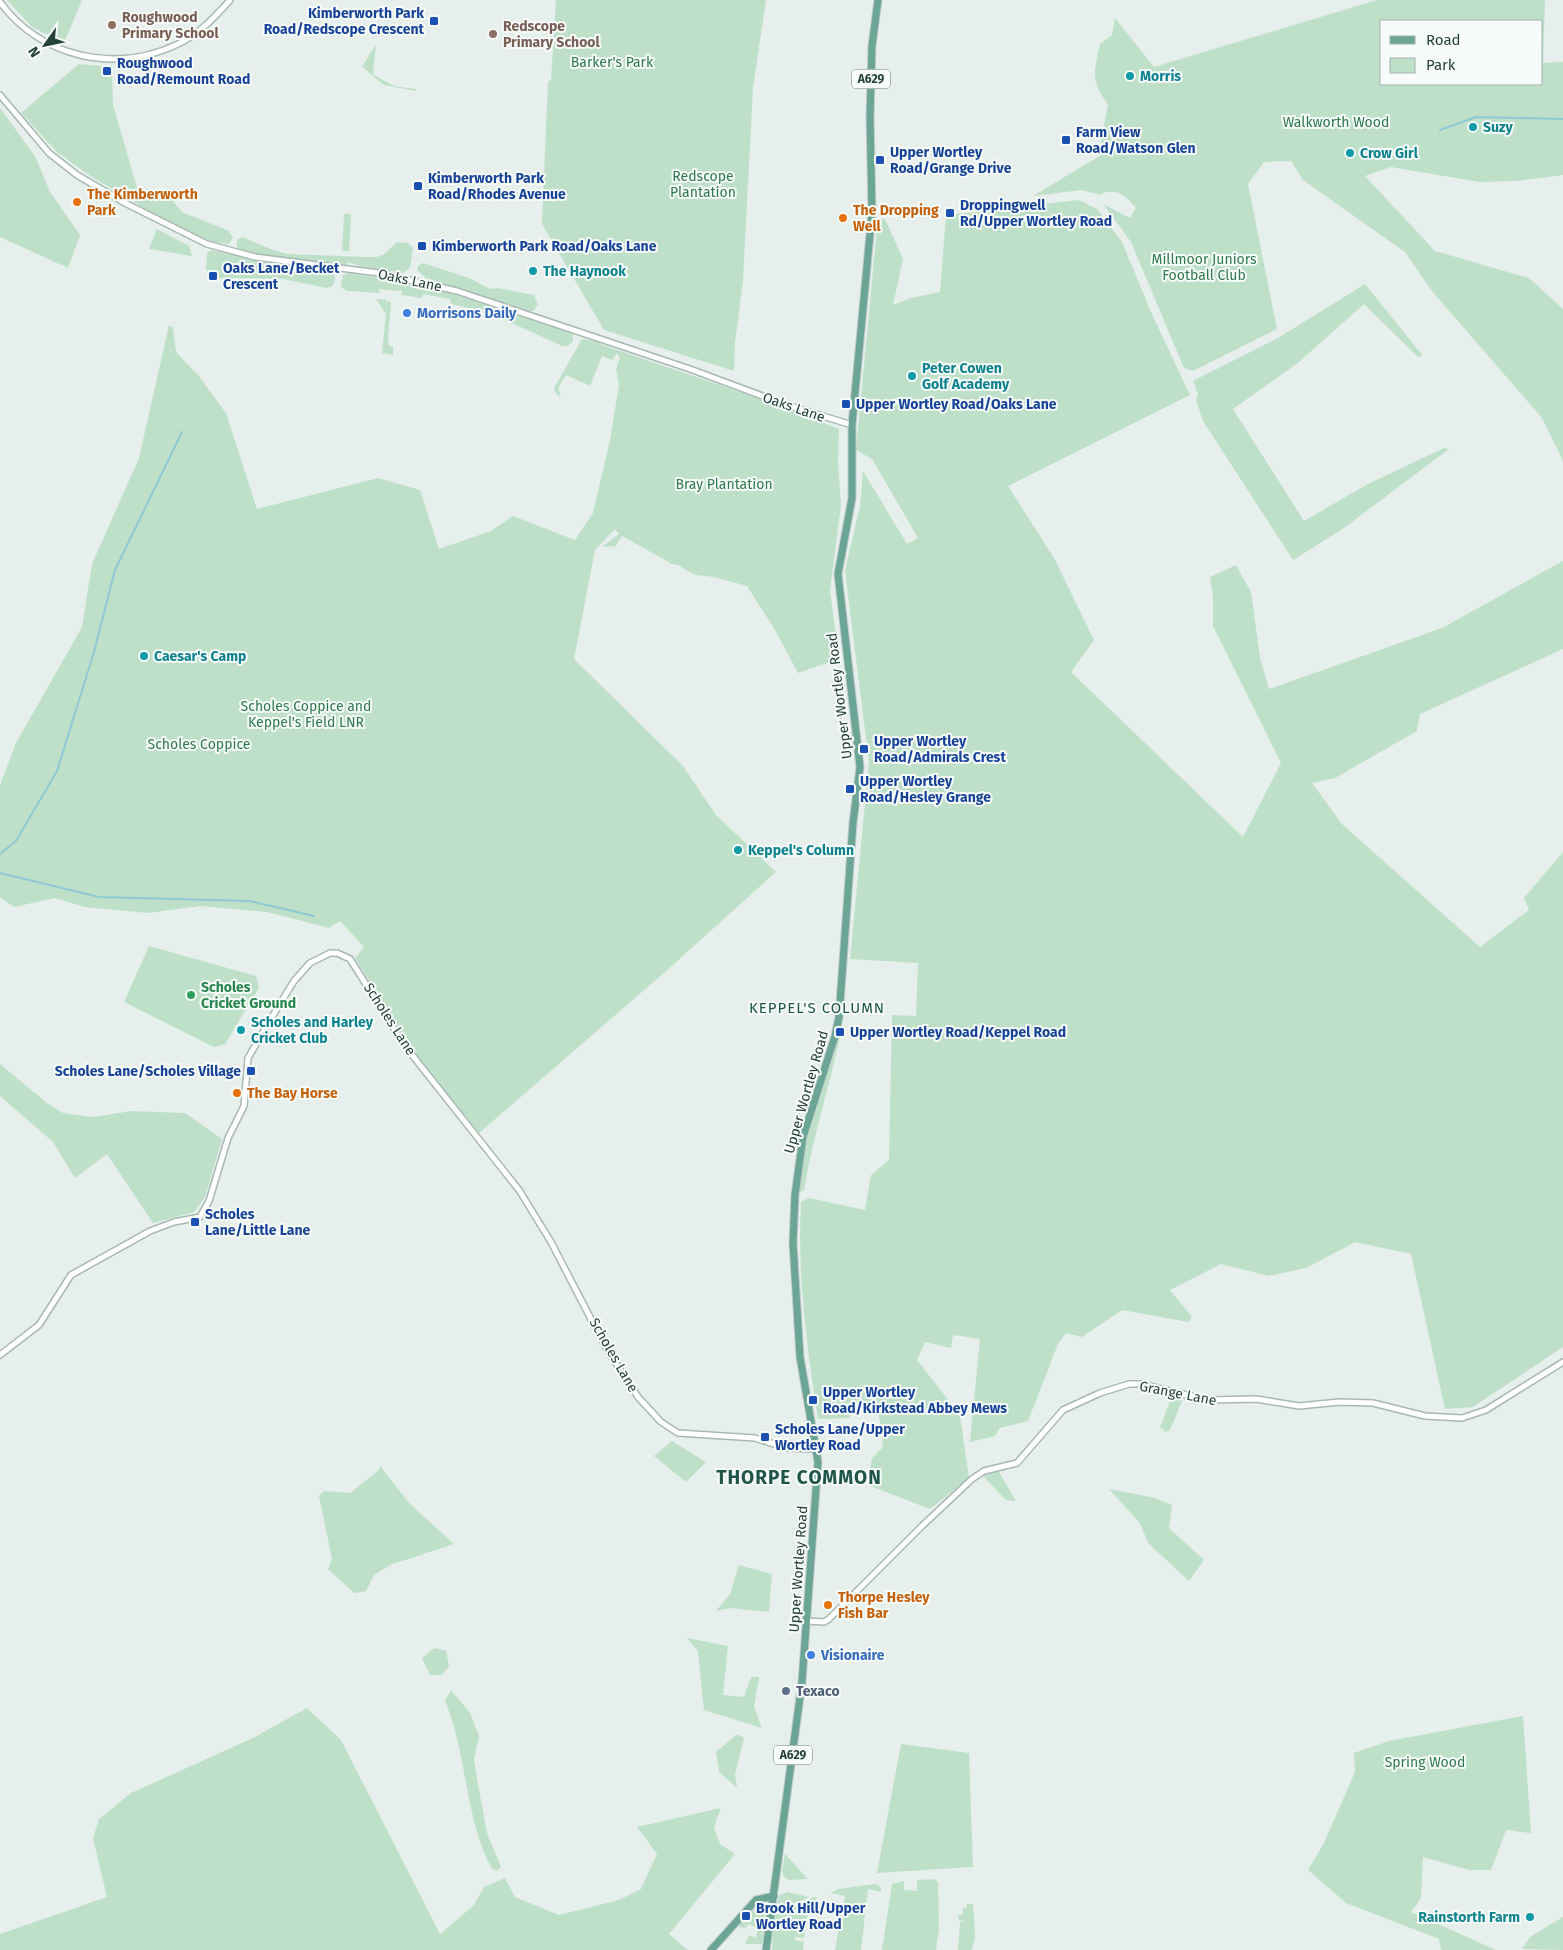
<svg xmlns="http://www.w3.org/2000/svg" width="1563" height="1950" font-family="'Fira Sans',sans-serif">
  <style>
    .green { fill: #bfe0c8; fill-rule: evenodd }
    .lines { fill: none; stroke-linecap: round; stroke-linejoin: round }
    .stream { stroke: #8ec9d4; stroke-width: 2 }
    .minor-casing { stroke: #a8b8b2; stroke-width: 8 }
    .major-casing { stroke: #c2cac8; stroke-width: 9 }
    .minor { stroke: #fff; stroke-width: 5 }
    .major { stroke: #6aa596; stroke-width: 7 }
    .transit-dot { fill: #1a4fb4; stroke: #f7fbf9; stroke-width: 2 }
    .education-dot { fill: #8d6e63; stroke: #f7fbf9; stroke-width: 2 }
    .culture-dot { fill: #0f9aa8; stroke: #f7fbf9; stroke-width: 2 }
    .food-dot { fill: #e8710a; stroke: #f7fbf9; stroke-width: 2 }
    .shop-dot { fill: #3f7fe0; stroke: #f7fbf9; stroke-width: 2 }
    .leisure-dot { fill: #2e9e5b; stroke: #f7fbf9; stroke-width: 2 }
    .service-dot { fill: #5c6f8a; stroke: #f7fbf9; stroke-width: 2 }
    .labels { text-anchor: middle; stroke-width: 4; stroke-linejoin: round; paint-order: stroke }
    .shield { fill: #f7fbf9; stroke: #637a73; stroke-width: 1 }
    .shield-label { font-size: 12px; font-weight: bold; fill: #24423a }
    .transit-label { font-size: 14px; font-weight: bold; fill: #164399; stroke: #f7fbf9; text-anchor: start }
    .education-label { font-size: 14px; font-weight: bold; fill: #785e54; stroke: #f7fbf9; text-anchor: start }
    .park-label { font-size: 14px; fill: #2d7a4b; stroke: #f7fbf9 }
    .culture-label { font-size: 14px; font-weight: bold; fill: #0d838f; stroke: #f7fbf9; text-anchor: start }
    .food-label { font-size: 14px; font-weight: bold; fill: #c56008; stroke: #f7fbf9; text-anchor: start }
    .street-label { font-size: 14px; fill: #24423a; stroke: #f7fbf9 }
    .shop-label { font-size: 14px; font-weight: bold; fill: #366cbe; stroke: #f7fbf9; text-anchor: start }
    .leisure-label { font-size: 14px; font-weight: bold; fill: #27864d; stroke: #f7fbf9; text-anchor: start }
    .service-label { font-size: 14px; font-weight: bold; fill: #4e5e75; stroke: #f7fbf9; text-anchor: start }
    .neighbourhood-label { font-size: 15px; letter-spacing: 1px; fill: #1f5548; stroke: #f7fbf9 }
    .district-label { font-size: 19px; font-weight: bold; letter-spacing: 1px; fill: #1f5548; stroke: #f7fbf9 }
  </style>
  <rect width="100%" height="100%" fill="#e6efeb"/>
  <path class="green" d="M7,0H82L64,43L32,27Z
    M556,0H766L753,87L743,281L735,343L734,371L604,330L542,224L548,82L551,80Z
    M1377,0H1545L1543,63L1563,62V175L1517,181L1479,182L1391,167L1365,176L1435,251L1529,278L1563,309V461L1542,418L1431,290L1405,252L1303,180L1291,161L1264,162L1248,184L1277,329L1193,371L1184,368L1131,242L1103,204L1130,218L1136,208C1126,196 1115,186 1100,195L1082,190L1033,196L1106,152L1101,141L1108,105C1090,78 1094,74 1100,44L1112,35L1115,18L1154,67ZM1382,21H1542V84H1382Z
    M376,44L373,74H372L394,86L416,89V91L384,85L362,67Z
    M79,64L112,67L113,105L141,201L169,196L182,212L229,231L233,238L229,244L213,242L171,224L89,175L57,152L21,113Z
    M0,108L35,156L50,192L80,235L68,268L0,237Z
    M1079,200L1097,209L1122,242L1151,312L1190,395L1008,486L1054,558L1094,640L1071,672L1243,837L1281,763L1213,626V597L1210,577L1236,565L1251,592L1260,658L1269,689L1442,628L1563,561V649L1420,714L1417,731L1335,778L1312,783L1342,824L1480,947L1529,910L1524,898L1563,852V1347L1473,1407L1445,1409L1411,1254L1355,1242L1306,1268L1269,1276L1221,1264L1170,1290L1192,1317L1188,1322L1122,1310L1082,1337L1066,1333L1058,1344L1028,1421L1000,1428L995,1436L970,1442L980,1339L953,1335L951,1348L925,1342L917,1360L960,1415L969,1478L930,1509L868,1485L872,1458L883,1447L877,1401L849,1406L850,1418L818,1419C807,1347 797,1275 801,1202L809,1198L865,1210L871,1175L889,1160L892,1015L916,1016L918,963L850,959L869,762L845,571L860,506L863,471L907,544L918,538L872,459L856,450L878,218L885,219L903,259L893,305L911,298L940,292L946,215Z
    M344,214H351L349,251H342Z
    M157,229L189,246L192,256L149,249Z
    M242,237L273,250L288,254L367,257H377L384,254L397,242L408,243L413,248L410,268L403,273L363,267L348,262L347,265C328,262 246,260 237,247V240Z
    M211,250L276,265L329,269C336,273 337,280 332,286L327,288L283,279L215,278L206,270L207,253Z
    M423,263L469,278L490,289L497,288L534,295L538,305L533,311H529L426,278L417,270L418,266Z
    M349,273L403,282L449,293L567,330L573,334V341L567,346H562L490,313L451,304L450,299L423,294L422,298L401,295L402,291L378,289L380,293L347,291L341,287L343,275Z
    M1365,284L1423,356L1418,357L1364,304L1299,362L1233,409L1304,521L1368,484L1444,448L1449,449L1344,528L1293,560L1203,421L1196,400L1198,394L1193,381L1278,338Z
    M376,299L386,300V308L387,300L391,303L388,338L389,346H393V355L382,353L386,314Z
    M169,325L173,328L176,352L198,375L226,413L257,509L378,478L420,490L439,549L491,531L513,516L575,540L593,513L610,440L619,385L616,369L620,358L617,353L612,360L602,356L590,386L566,375L558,388L561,396L557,395L554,388L582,339L600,342V344L784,407L839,429L838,463L841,505L830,591L839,658L836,660L798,673L775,630L747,586L714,577L695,575L678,565L672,564L622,536L616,546L605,547L603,546L619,534L615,529L595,550L574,659L683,766L716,815L776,872L665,972L479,1133L415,1053L355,958L364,947L340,921L329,928L267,912L200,906L148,913L84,907L55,898L14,907L0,897V785L16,743L82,627L92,564L139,458Z
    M149,946L256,976L259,988L225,1044L214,1047L124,1002Z
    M841,1032C830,1085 813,1136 804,1190L799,1193C793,1162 827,1063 841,1032Z
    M0,1064L47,1103L63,1113L93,1117L132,1111L185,1113L222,1139L205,1197L194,1212L153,1223L107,1154L75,1178L53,1142L0,1096Z
    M1172,1396L1183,1399L1170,1430L1166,1432L1160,1427Z
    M672,1441L706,1462L686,1482L654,1456Z
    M380,1466L409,1503L454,1544L390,1565L374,1575L366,1591L354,1593L328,1569L332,1559L319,1496L324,1491L350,1493L379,1470Z
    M998,1470L1016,1501L1006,1500L983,1476Z
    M1109,1489L1155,1498L1172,1505L1169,1528L1204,1560L1189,1581L1149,1544L1139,1522Z
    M739,1565L772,1574L769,1612L731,1608L716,1611L730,1594Z
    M687,1638L728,1646L723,1695L744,1697L751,1677H759L754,1707L762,1728L704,1710L698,1651Z
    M434,1648L446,1651L449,1666L442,1675H430L422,1658Z
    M451,1690L470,1713L479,1736L474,1760L479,1790L487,1833L501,1867L497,1871L492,1869C464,1817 468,1756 445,1701Z
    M307,1708L341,1740L440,1934L474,1905L484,1887L505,1878L515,1897L559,1915L619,1900L641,1889L657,1854L637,1827L721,1808L714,1827L720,1844L735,1854L669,1934L688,1950H0V1934L107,1897L93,1838L99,1819L131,1793L253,1738Z
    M1523,1716L1531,1833L1506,1830L1491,1870H1469L1423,1857L1421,1898L1411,1912L1496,1950H1441L1439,1939L1346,1903L1308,1870L1324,1843L1355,1772L1354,1753L1389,1741Z
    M737,1734L744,1738L735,1774L737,1788L719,1772L716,1752Z
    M901,1744L969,1753L973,1867L877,1873Z
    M785,1854L808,1879L789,1880L784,1877L782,1870Z
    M934,1879L938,1882L939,1928L936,1950H882L892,1884L904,1881V1890L917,1891V1880Z
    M875,1884L881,1887V1892L868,1889L861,1950H835L845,1896L831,1893L838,1889Z
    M787,1892L809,1897L776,1913L779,1896Z
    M814,1897H817L816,1902H809L804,1938L795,1937V1940L804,1942L803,1950H772L774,1916Z
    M967,1904H973L975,1937L972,1950H958L960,1922L966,1921L959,1920L958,1915H962L963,1908H966Z
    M761,1906L766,1913L762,1944H745L749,1935L756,1938L758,1929L749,1924L745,1928L737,1926L755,1908Z
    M1563,1917V1950L1522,1949L1530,1937Z"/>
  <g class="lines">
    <path class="stream" d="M1440,130L1476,117L1563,119
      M0,854L16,841L57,771L94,652L115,570L182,432
      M0,873L99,897L250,901L314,916"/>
    <defs>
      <path id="minor" d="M0,2C41,58 116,74 178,44C199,34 215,17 230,0
        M0,95L49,153L77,175L125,203L207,244L255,257L379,273L457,291L690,369L784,404L852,425
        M0,1355L39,1325L71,1275L150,1231L174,1222L200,1217L209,1201L228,1138L244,1106L248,1058L275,1012L294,981L310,963L330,953H337L350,959L405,1046L519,1190L551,1242L606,1348L638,1397L661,1422L678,1433L755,1438L787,1448L817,1449
        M807,1621L824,1622L829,1619L921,1527L972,1479L984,1471L1017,1463L1063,1410L1100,1393L1129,1384H1141L1207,1400L1256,1399L1299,1406L1339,1402L1373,1403L1425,1416L1462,1418L1486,1410L1563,1362"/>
      <path id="major" d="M711,1950L756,1900L774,1896
        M766,1950L802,1682L818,1462L800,1357L793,1243L795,1195L803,1137L835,1036L839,1017L853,823L860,767L838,574L852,498V425L872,213L870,117L872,46L878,0"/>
    </defs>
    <use href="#minor" class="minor-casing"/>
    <use href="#major" class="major-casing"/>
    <use href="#minor" class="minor"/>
    <use href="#major" class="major"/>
  </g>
  <g class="transit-dot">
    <rect x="429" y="16" width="10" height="10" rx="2.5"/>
    <rect x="102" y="66" width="10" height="10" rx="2.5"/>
    <rect x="1061" y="135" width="10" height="10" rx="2.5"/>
    <rect x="875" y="155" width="10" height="10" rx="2.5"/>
    <rect x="413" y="181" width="10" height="10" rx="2.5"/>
    <rect x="945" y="208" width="10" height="10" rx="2.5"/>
    <rect x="417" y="241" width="10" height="10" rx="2.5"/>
    <rect x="208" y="271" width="10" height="10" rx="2.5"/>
    <rect x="841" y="399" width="10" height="10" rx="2.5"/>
    <rect x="859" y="744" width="10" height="10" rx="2.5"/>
    <rect x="845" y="784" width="10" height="10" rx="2.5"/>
    <rect x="835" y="1027" width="10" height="10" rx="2.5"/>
    <rect x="246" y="1066" width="10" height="10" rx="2.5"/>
    <rect x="190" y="1217" width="10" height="10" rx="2.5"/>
    <rect x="808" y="1395" width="10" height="10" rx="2.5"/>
    <rect x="760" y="1432" width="10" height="10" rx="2.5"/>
    <rect x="741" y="1911" width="10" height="10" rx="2.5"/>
  </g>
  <g class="education-dot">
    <circle cx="112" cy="25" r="5"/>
    <circle cx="493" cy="34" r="5"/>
  </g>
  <g class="culture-dot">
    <circle cx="1130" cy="76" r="5"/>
    <circle cx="1473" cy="127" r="5"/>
    <circle cx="1350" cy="153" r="5"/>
    <circle cx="533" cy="271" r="5"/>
    <circle cx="912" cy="376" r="5"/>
    <circle cx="144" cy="656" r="5"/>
    <circle cx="738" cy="850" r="5"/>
    <circle cx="241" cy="1030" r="5"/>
    <circle cx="1530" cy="1917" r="5"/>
  </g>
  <g class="food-dot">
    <circle cx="77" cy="202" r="5"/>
    <circle cx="843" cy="218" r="5"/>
    <circle cx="237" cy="1093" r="5"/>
    <circle cx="828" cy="1605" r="5"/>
  </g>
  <g class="shop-dot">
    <circle cx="407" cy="313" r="5"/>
    <circle cx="811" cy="1655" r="5"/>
  </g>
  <circle class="leisure-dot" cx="191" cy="995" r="5"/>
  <circle class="service-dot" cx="786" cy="1691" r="5"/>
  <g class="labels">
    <g class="shield">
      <rect x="852" y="69.5" width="38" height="19" rx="4"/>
      <rect x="774" y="1745.5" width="38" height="19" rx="4"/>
    </g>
    <g class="shield-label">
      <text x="871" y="83">A629</text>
      <text x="793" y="1759">A629</text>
    </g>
    <g class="transit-label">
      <text x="424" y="18" text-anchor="end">Kimberworth Park<tspan x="424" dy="16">Road/Redscope Crescent</tspan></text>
      <text x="117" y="68">Roughwood<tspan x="117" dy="16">Road/Remount Road</tspan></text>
      <text x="1076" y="137">Farm View<tspan x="1076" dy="16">Road/Watson Glen</tspan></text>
      <text x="890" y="157">Upper Wortley<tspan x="890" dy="16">Road/Grange Drive</tspan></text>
      <text x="428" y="183">Kimberworth Park<tspan x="428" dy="16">Road/Rhodes Avenue</tspan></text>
      <text x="960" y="210">Droppingwell<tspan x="960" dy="16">Rd/Upper Wortley Road</tspan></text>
      <text x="432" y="251">Kimberworth Park Road/Oaks Lane</text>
      <text x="223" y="273">Oaks Lane/Becket<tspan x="223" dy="16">Crescent</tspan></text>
      <text x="856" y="409">Upper Wortley Road/Oaks Lane</text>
      <text x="874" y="746">Upper Wortley<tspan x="874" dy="16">Road/Admirals Crest</tspan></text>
      <text x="860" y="786">Upper Wortley<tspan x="860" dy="16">Road/Hesley Grange</tspan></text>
      <text x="850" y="1037">Upper Wortley Road/Keppel Road</text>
      <text x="241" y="1076" text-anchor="end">Scholes Lane/Scholes Village</text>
      <text x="205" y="1219">Scholes<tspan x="205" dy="16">Lane/Little Lane</tspan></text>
      <text x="823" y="1397">Upper Wortley<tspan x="823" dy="16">Road/Kirkstead Abbey Mews</tspan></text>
      <text x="775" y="1434">Scholes Lane/Upper<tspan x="775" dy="16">Wortley Road</tspan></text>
      <text x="756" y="1913">Brook Hill/Upper<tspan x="756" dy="16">Wortley Road</tspan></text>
    </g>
    <g class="education-label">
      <text x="122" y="22">Roughwood<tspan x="122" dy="16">Primary School</tspan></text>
      <text x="503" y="31">Redscope<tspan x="503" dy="16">Primary School</tspan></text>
    </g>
    <g class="park-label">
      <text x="612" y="67">Barker's Park</text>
      <text x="1336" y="127">Walkworth Wood</text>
      <text x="703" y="181">Redscope<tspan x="703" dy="16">Plantation</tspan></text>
      <text x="1204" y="264">Millmoor Juniors<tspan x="1204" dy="16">Football Club</tspan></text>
      <text x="724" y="489">Bray Plantation</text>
      <text x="306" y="711">Scholes Coppice and<tspan x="306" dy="16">Keppel's Field LNR</tspan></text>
      <text x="199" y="749">Scholes Coppice</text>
      <text x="1425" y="1767">Spring Wood</text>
    </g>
    <g class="culture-label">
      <text x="1140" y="81">Morris</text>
      <text x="1483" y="132">Suzy</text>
      <text x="1360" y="158">Crow Girl</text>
      <text x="543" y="276">The Haynook</text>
      <text x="922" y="373">Peter Cowen<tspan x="922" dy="16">Golf Academy</tspan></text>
      <text x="154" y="661">Caesar's Camp</text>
      <text x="748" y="855">Keppel's Column</text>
      <text x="251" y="1027">Scholes and Harley<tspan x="251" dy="16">Cricket Club</tspan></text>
      <text x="1520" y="1922" text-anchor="end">Rainstorth Farm</text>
    </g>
    <g class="food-label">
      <text x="87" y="199">The Kimberworth<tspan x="87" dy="16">Park</tspan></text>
      <text x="853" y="215">The Dropping<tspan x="853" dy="16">Well</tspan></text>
      <text x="247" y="1098">The Bay Horse</text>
      <text x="838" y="1602">Thorpe Hesley<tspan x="838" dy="16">Fish Bar</tspan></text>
    </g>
    <g class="street-label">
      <text transform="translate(410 280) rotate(12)" y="5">Oaks Lane</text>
      <text transform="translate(794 407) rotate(19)" y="5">Oaks Lane</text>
      <text transform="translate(839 696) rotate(-97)" y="5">Upper Wortley Road</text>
      <text transform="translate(390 1019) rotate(57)" y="5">Scholes Lane</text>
      <text transform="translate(806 1092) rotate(-74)" y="5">Upper Wortley Road</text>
      <text transform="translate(614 1355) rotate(60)" y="5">Scholes Lane</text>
      <text transform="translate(1178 1393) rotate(11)" y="5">Grange Lane</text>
      <text transform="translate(798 1569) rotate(-86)" y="5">Upper Wortley Road</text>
    </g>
    <g class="shop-label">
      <text x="417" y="318">Morrisons Daily</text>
      <text x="821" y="1660">Visionaire</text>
    </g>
    <g class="leisure-label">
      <text x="201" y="992">Scholes<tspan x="201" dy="16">Cricket Ground</tspan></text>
    </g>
    <g class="service-label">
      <text x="796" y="1696">Texaco</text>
    </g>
    <g class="neighbourhood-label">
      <text x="817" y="1013">KEPPEL'S COLUMN</text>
    </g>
    <g class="district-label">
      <text x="799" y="1484">THORPE COMMON</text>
    </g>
  </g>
  <rect x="1380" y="20" width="162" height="65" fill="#f7fbf9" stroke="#a3b1ad"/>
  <rect x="1390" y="36" width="25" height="8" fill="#6aa596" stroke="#a3b1ad"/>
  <text x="1426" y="45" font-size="15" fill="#24423a">Road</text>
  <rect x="1390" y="58" width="25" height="15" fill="#bfe0c8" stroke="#a3b1ad"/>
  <text x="1426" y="70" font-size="15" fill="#24423a">Park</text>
  <g transform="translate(45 45) rotate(237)" stroke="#f7fbf9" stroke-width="4" paint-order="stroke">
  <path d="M0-4L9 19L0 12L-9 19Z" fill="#24423a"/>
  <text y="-8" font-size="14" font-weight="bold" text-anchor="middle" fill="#24423a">N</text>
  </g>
</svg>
